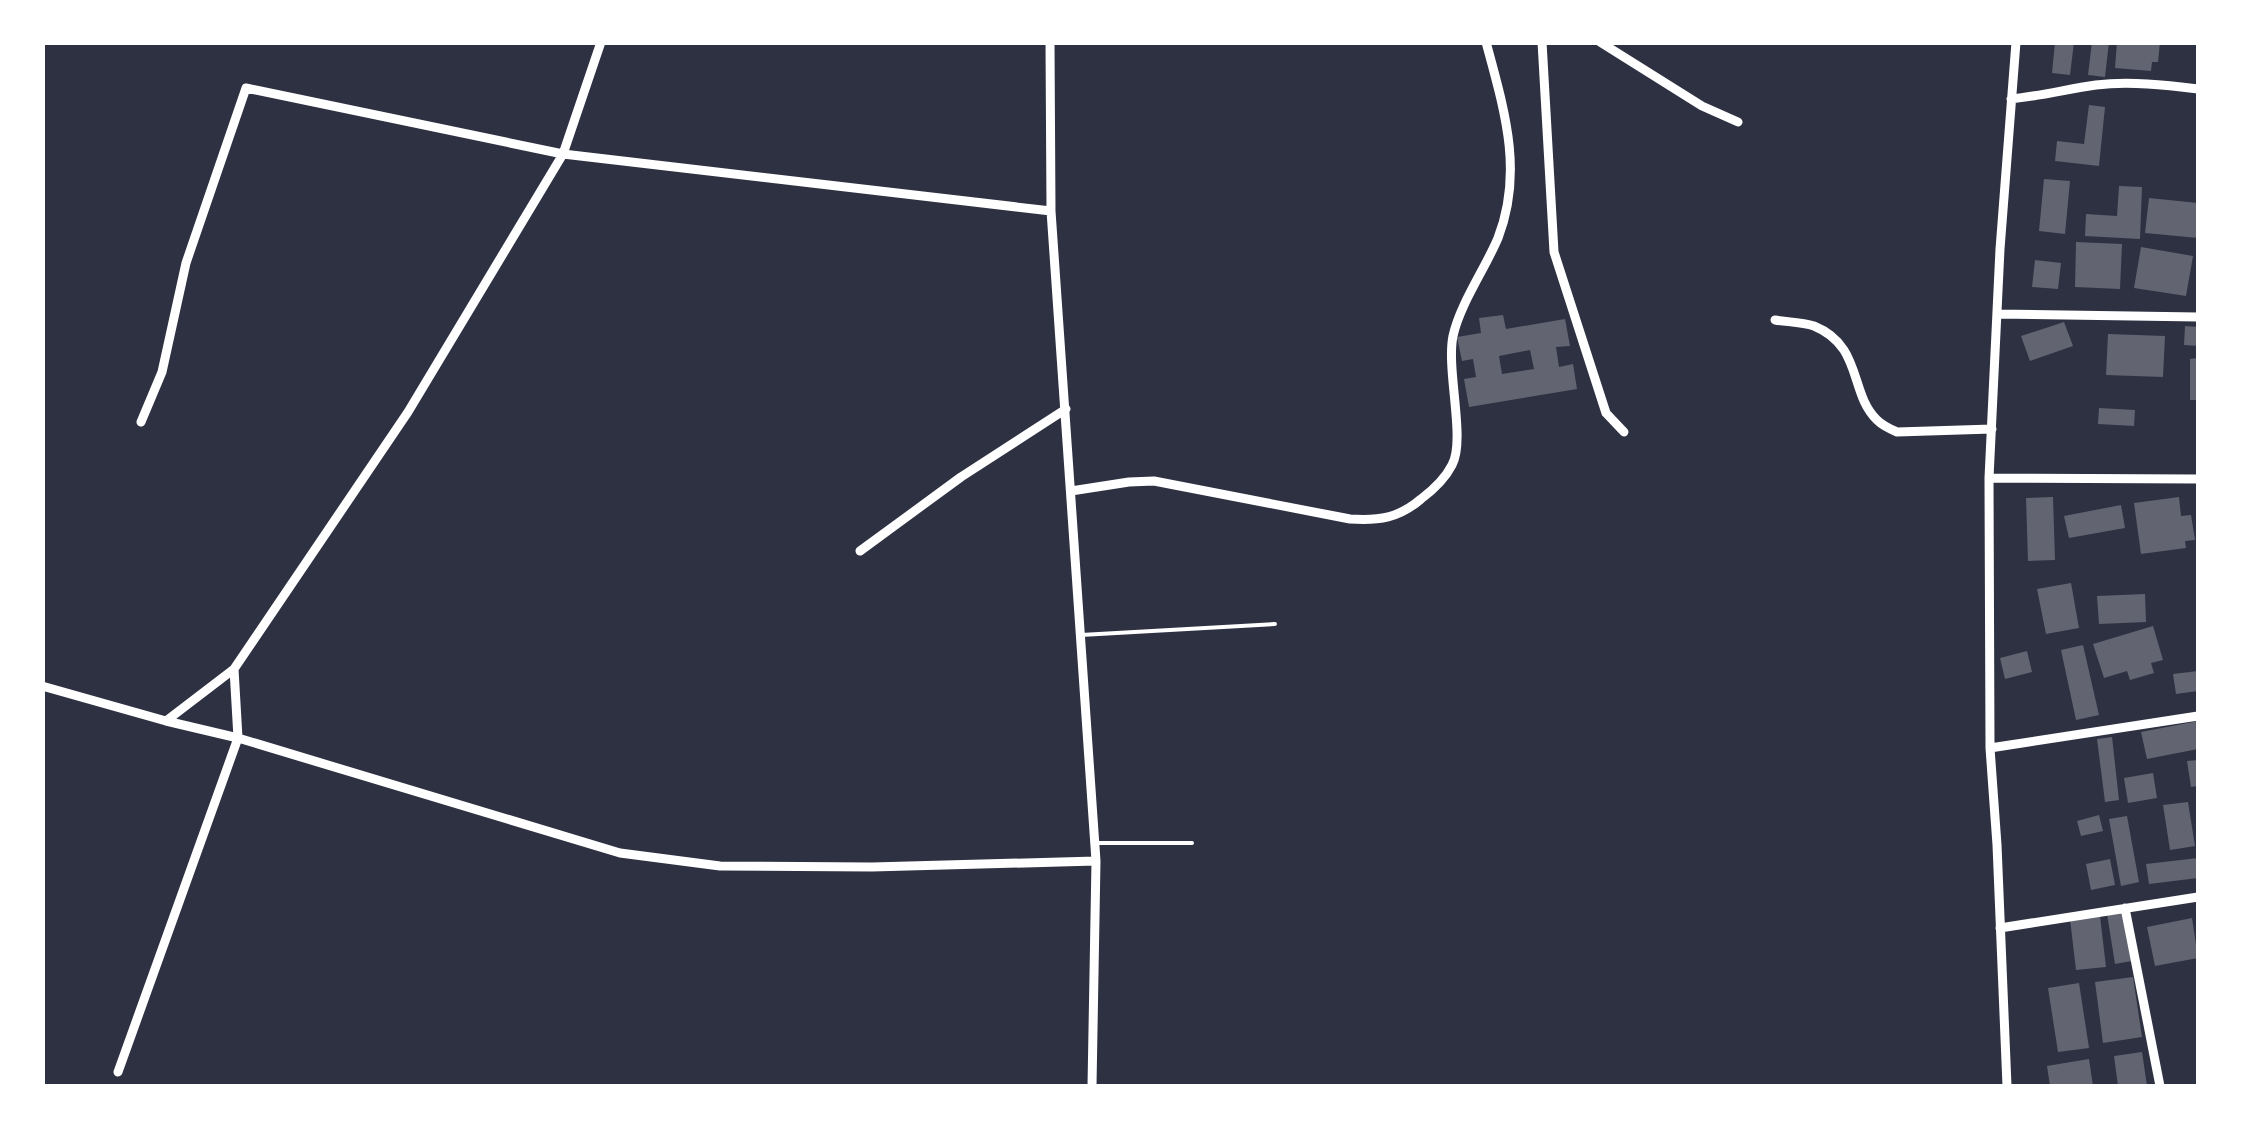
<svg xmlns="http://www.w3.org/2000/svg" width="2241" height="1129" font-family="Raleway,sans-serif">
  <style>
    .building { fill: #626471; fill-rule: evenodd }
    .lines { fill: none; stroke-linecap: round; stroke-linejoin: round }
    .service { stroke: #fff; stroke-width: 4 }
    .minor { stroke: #fff; stroke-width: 9 }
  </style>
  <rect width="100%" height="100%" fill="#2d3142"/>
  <path class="building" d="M2055,42H2074L2070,75L2052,73Z
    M2092,42H2109L2105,77L2088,75Z
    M2117,42H2160L2158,62H2152L2151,71L2115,68Z
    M2089,105L2105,107L2099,166L2055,161L2057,141L2084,144Z
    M2044,179L2070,181L2065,234L2039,231Z
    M2119,186L2142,187L2140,239L2085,236L2086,214L2117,216Z
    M2149,198L2198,203V238L2145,233Z
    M2076,242L2122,244L2120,289L2075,287Z
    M2141,247L2193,256L2186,296L2134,288Z
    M2035,260L2061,263L2058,289L2032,287Z
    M1503,315L1506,329L1565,319L1570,346L1556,347L1559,367L1573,364L1577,389L1469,407L1464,379L1476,377L1473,359L1462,361L1457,337L1481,333L1479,318ZM1530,350L1534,369L1502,374L1499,356Z
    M2064,322L2073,346L2030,361L2021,336Z
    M2185,326L2198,327V346L2184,345Z
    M2108,334L2165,336L2163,377L2106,375Z
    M2198,358V400H2190V359Z
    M2099,408L2135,410L2134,426L2098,424Z
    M2053,497L2055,560L2028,561L2026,498Z
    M2179,497L2181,516L2191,515L2195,540L2185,541L2186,548L2141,554L2134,503Z
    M2121,505L2125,528L2069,538L2064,516Z
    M2071,583L2079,628L2046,634L2037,589Z
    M2145,594L2146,622L2099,624L2097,596Z
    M2153,626L2163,660L2151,663L2154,673L2130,680L2127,671L2104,678L2093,644Z
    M2083,645L2099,715L2076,720L2061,650Z
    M2027,651L2032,672L2005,679L2000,658Z
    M2198,671V691L2176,694L2173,674Z
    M2198,721V749L2147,759L2141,732Z
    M2112,737L2119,800L2105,802L2097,739Z
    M2198,760V786L2191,787L2187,761Z
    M2153,773L2157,798L2128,803L2124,778Z
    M2188,802L2195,846L2170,850L2163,805Z
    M2099,815L2103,831L2081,836L2077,821Z
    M2127,816L2139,882L2121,886L2109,819Z
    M2198,858V878L2149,884L2146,864Z
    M2110,859L2115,885L2091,890L2086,864Z
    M2124,912L2132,961L2115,964L2107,914Z
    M2100,916L2106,967L2076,970L2070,919Z
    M2192,918L2198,958L2155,966L2147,927Z
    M2133,977L2142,1037L2103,1043L2095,982Z
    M2079,983L2089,1048L2058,1052L2048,988Z
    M2142,1052L2147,1086H2118L2114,1056Z
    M2089,1059L2093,1086H2050L2047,1066Z"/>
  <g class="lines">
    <path class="service" d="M1081,635L1275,624
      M1097,843H1192"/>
    <path class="minor" d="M601,42L563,154L1051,211L1050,42
      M1542,42L1554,252L1606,413L1624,432
      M1600,42L1702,106L1738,122
      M2011,99C2040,96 2068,89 2096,85C2129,81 2166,85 2198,89
      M1998,314L2198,317
      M1775,320C1787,322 1802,322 1814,326C1863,346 1849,393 1877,420C1883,426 1890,429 1897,432L1992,429
      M141,422L162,372L186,263L246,88L563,154L408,412L234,669L166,721
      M1989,478L2000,249L2016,42
      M1071,491L1129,482L1154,481L1350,519C1379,521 1399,518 1421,499C1433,490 1445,479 1452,465C1466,440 1446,370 1453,336C1460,304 1485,269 1498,238C1524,171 1504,109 1486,42
      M860,551L961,477L1066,409
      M42,686L166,721L238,738L620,853L720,866L872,867L1096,861L1051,211
      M1990,748L2198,716
      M2125,908L2160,1086
      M2000,928L2198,897
      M118,1072L238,738L234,669
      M1092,1086L1096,861
      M2007,1086L1997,845L1990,748L1989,478L2198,479"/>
  </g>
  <rect width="2241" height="1129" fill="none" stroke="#ffffff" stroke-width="90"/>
</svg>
